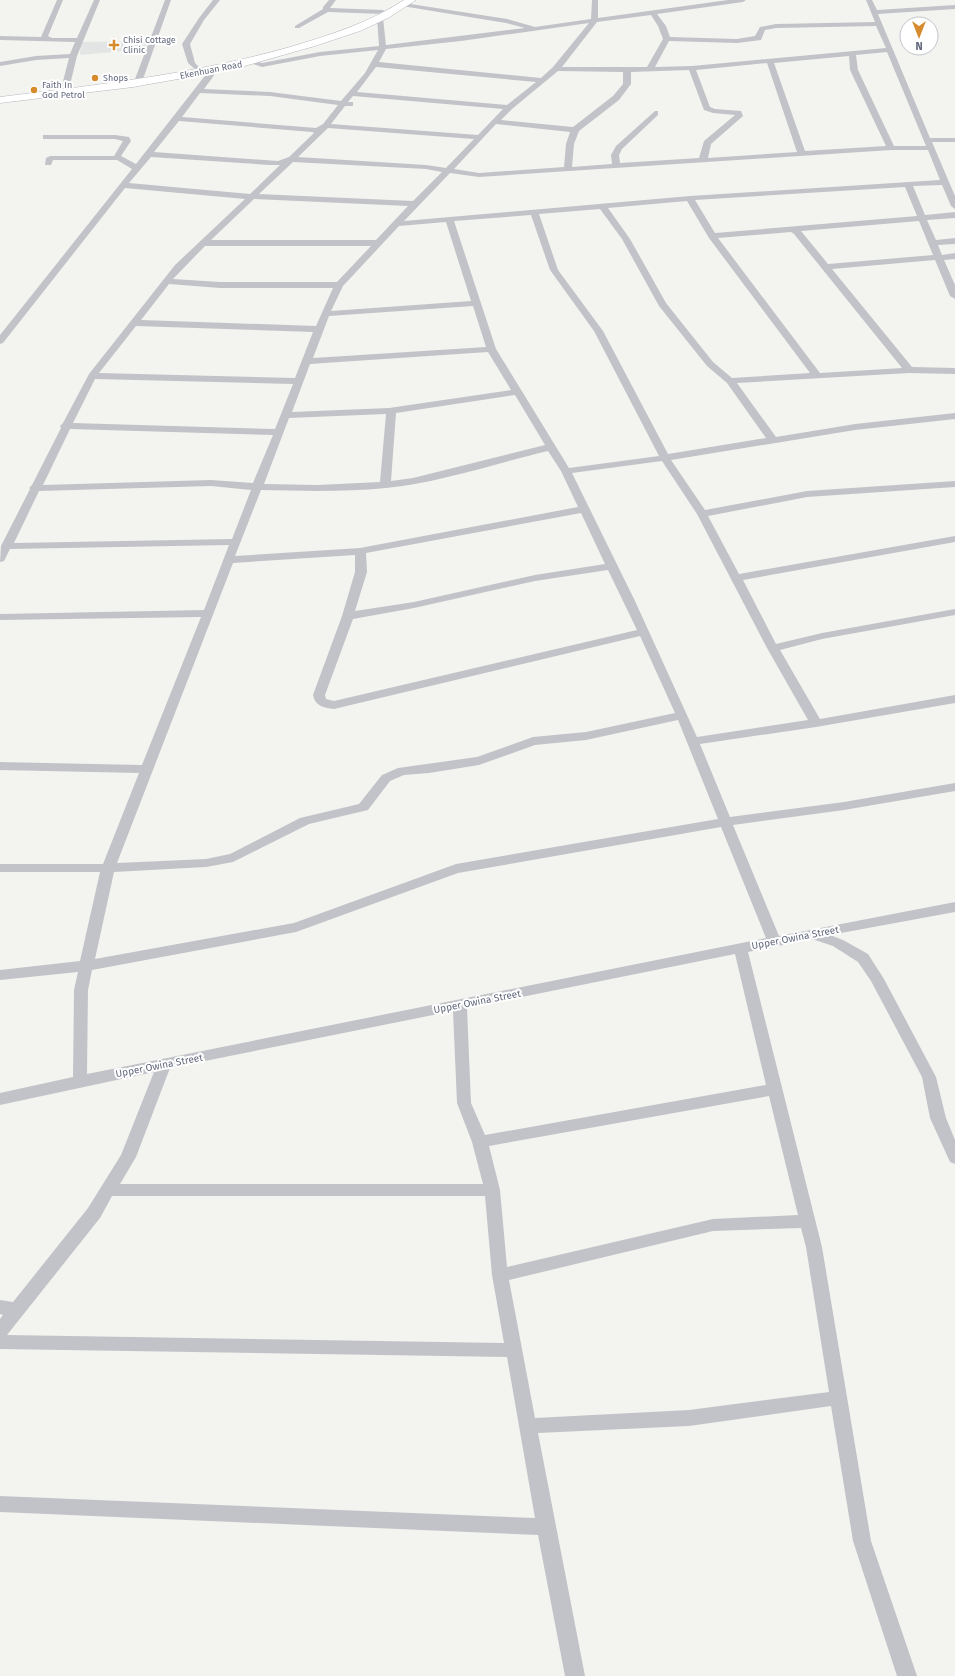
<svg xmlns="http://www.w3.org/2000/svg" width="955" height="1676" font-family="'Fira Sans',sans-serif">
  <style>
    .built { fill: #e3e4e4 }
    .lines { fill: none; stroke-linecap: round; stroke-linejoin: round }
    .secondary-casing { stroke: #b4b6bc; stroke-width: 1 }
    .minor { fill: #c2c3c8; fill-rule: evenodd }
    .secondary { fill: #fff; fill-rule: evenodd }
    .poi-dot { fill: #d78b2d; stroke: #fff; stroke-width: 1.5 }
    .labels { text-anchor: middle; stroke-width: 4; stroke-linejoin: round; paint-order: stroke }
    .far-poi-label { font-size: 9px; fill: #656b7f; stroke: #fff; text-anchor: start }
    .far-street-label { font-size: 9px; fill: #656b7f; stroke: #fff }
    .street-label { font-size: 10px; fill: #656b7f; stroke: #fff }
  </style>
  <rect width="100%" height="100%" fill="#f3f4f0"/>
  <path class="built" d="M148,41L145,49L80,55L81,42Z"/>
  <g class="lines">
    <defs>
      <path id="secondary" d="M404,0H416L388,18L360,31L315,46L234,69L133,87L0,103V97C98,85 195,74 290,47C330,35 369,23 404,0Z"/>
    </defs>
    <use href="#secondary" class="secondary-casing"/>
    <path class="minor" d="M57,0H63L48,36L52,38H77L94,0H100L77,56L69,89L65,91L61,89L69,58L36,60L0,66V62L36,56L70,54L75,42L0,40V36L41,37Z
      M165,0H171L143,79L136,81L135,79Z
      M213,0H220L204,20L190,44L195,63L202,70L198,72L188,63L182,44L199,18Z
      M329,0H336L330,8L383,10L386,12L383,14L328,12L299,28H295V26L323,9V7Z
      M592,0H598V18L728,0H746L743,2L657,14L666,26L670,37L737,39L755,36L760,27L776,24L875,22L866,0H872L877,10L955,5V9L878,14L930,138H955V142H932L955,196V209L951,206L942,185L913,186L925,215L955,212V218L927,220L936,240L955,238V244L938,245L942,255L955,253V259L944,260L955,285V299L950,296L935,260L832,269L912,367L955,368V374L909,373L737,383L776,437L855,424L955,413V419L855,430L671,460L705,510L807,491L955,481V487L807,497L708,516L739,574L955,536V542L743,580L776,644L822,633L955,609V615L822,639L780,650L820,719L955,695V703L816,727L700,744L730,817L844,802L955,783V791L844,810L733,825L779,936L955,902V912L830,935L843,940L868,954L884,979L936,1077L946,1118L955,1140V1164L950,1162L930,1118L922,1077L871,981L858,962L833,946L812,939L748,952L822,1247L871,1541L917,1676H897L853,1541L831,1406L689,1426L538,1433L585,1676H565L538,1535L0,1512V1496L535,1518L507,1357L0,1349V1319L3,1315L0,1314V1300L13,1302L88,1208L121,1155L154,1072L0,1105V1093L73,1077L74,990L78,972L0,980V970L80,961L100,872H0V864H103L139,773L0,770V762L142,765L201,617L0,620V614L204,610L229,545L10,549L4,561L0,562L1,546L30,489L29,488L32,485L61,428L60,426L63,423L89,374L175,265L245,199L125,188L3,343L0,344V335L132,169L117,160H53L51,165H45L46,158L50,156H114L123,141L115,139H43V135H115L129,137L131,141L121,156L136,164L211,68L218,70L204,89L270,92L341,101L365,73L378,50L320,56L262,67L247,62L251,60L262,63L320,52L379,46L377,18L380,16L383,18L386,45L525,28L506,23L402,6L401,5L404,3L507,19L535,27L591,19ZM651,15L658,26L663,39L647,67H562L597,22ZM589,23L553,67L541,78L379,62L386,49L461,41ZM876,26L886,48L692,66L655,67L669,41L737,43L761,40L765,30L776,28ZM887,52L926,146H894L858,70L856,55ZM849,56L850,70L886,146L805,151L774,63ZM767,63L797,152L708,158L711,144L743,116L741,111L715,109L710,107L696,70ZM376,67L536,82L507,105L357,92ZM689,70L704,110L713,113L735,115L704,141L699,158L620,163L619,155L622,149L658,115V111H655L616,146L611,155L612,164L572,167L574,144L579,131L619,100L631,84V72ZM558,71L623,72V84L613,96L573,127L501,120L512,109ZM200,93L270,96L338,105L323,124L316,128L182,117ZM353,96L503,109L478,135L331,124L345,106H353V102H348ZM179,121L312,132L314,133L289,157L278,161L154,152ZM496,124L570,132L566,144L564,167L479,173L454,169ZM328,128L474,139L446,168L426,165L298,157ZM891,150H928L940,180L690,196L404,221L450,173L479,177ZM151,157L269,165H280L250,194L129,183ZM293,162L426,169L442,172L413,201L259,194ZM905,187L917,216L715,233L695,200ZM254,199L408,206L376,240H211ZM687,201L709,238L810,373L732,378L713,362L666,303L630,239L608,208ZM600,209L622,239L659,306L707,366L727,383L766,438L668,454L603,331L558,270L539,214ZM531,215L550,270L594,331L659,456L569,468L496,349L454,221ZM919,221L933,255L828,264L801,231ZM446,222L471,301L331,311L343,286L399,226ZM791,232L794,234L902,368L820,373L718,238ZM205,246H371L337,282H220L173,279ZM169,284L220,288H333L316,326L141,320ZM473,306L486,347L313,358L329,316ZM136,326L313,332L295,378L99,373ZM488,352L511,390L389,408L292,412L310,364ZM95,379L293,384L275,429L73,423ZM515,395L545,445L413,478L391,481L396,413ZM386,414L380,482L318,485L264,484L289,418ZM70,429L273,435L253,483L211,480L43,485ZM548,451L561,471L578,507L360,548L235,556L261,490C303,491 345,492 386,488C438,483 497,463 548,451ZM662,461L697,514L767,648L808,720L697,737L635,601L572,473ZM211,486L251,490L232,539L14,543L39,491ZM581,513L605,564L535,575L414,602L355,611L367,572L366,553ZM355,555V572L342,616L313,695C315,706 324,708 334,709L640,636L675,713L586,732L533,737L477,757L398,768L382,775L359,804L300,818L230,854L206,859L117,863L233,563ZM608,570L637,630L334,701L326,699L325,695L353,619L414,608L535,581ZM678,720L718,819L456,864L294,923L95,959L114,872L206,867L233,862L309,824L368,810L390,781L404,775L429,773L479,765L535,745L586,740ZM721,827L766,938L87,1074L88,990L92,970L296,932L458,873ZM735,954L766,1085L485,1135L471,1103L467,1008ZM453,1011L457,1103L472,1142L483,1184H120L136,1157L170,1068ZM769,1096L798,1215L713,1219L507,1267L500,1190L489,1146ZM112,1196H485L492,1275L504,1343L7,1335L100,1218ZM801,1228L806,1247L829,1392L689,1410L535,1418L509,1280L713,1231Z"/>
    <use href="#secondary" class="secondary"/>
  </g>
  <g class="poi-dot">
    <path d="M112 39h4v4h4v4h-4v4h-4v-4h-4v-4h4z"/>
    <circle cx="95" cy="78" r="4"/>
    <circle cx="34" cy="90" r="4"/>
  </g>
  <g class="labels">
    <g class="far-poi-label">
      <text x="123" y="43">Chisi Cottage<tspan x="123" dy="10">Clinic</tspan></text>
      <text x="103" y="81">Shops</text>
      <text x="42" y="88">Faith In<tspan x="42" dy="10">God Petrol</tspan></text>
    </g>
    <g class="far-street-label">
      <text transform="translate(211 70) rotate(-11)" y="3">Ekenhuan Road</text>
    </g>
    <g class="street-label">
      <text transform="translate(795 937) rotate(-11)" y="4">Upper Owina Street</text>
      <text transform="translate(477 1001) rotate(-11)" y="4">Upper Owina Street</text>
      <text transform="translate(159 1065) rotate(-11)" y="4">Upper Owina Street</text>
    </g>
  </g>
  <g transform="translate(919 36) rotate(180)"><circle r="19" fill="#ffffff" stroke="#c1c4cc"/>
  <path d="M0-3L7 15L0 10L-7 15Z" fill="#d78b2d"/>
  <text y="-6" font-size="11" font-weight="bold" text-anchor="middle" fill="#656b7f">N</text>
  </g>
</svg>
